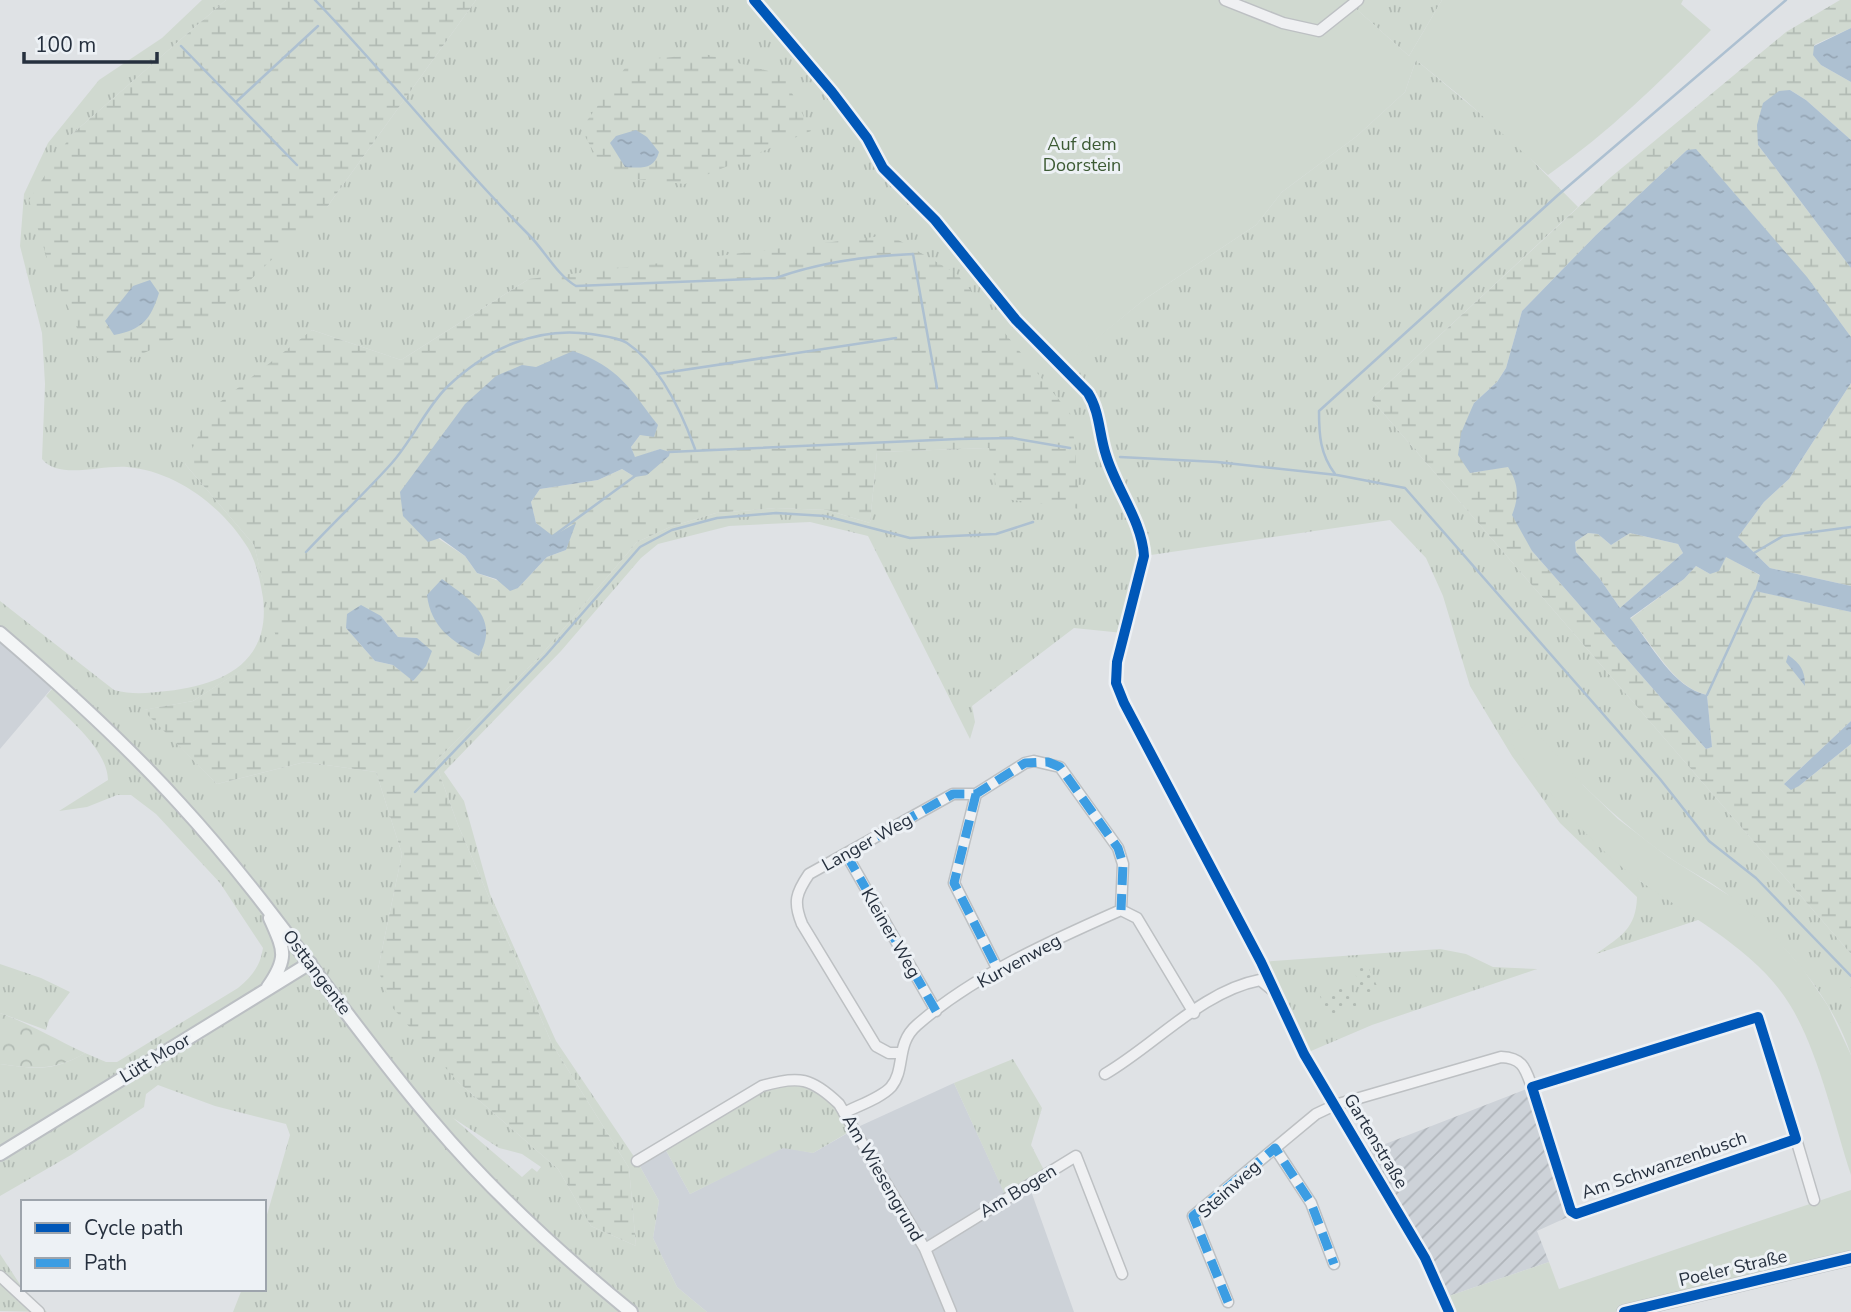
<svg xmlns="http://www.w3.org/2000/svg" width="1851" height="1312" font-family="'Nunito Sans',sans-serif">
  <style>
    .built { fill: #cdd2d8 }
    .industrial { fill: url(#industrial-furrows) }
    .grass { fill: url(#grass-tufts); fill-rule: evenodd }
    .forest { fill: url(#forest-crowns) }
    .wetland { fill: url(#wetland-marsh); fill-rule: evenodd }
    .park { fill: url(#park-dots) }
    .garden { fill: #d0d9d0 }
    .water { fill: url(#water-ripples); fill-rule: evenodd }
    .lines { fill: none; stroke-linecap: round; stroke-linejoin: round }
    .stream { stroke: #adc0d1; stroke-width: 2.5 }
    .minor-casing { stroke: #bdc0c3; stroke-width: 13 }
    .major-casing { stroke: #bbbfc3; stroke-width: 16 }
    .minor { stroke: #eff0f2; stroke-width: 10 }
    .major { stroke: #f3f5f6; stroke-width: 12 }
    .quiet { stroke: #3c9de3; stroke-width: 9; stroke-dasharray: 18 9; stroke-linecap: butt }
    .cycleway-casing { stroke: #edf1f5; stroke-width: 15 }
    .cycleway { stroke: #0057b8; stroke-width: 10 }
    .labels { text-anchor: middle; stroke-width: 6; stroke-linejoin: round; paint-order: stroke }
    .park-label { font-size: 18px; fill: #3c5a34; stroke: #edf1f5 }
    .street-label { font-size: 18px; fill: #26303e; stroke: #edf1f5 }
  </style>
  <defs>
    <pattern id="industrial-furrows" width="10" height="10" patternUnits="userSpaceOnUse" patternTransform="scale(1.75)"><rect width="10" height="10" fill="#cdd2d8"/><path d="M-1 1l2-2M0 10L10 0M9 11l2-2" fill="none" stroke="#b0b5ba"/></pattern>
    <pattern id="grass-tufts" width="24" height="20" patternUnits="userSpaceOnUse" patternTransform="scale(1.75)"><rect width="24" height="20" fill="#d0d9d0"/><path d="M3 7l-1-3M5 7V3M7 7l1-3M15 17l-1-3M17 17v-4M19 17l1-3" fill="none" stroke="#b2bbb4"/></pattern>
    <pattern id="forest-crowns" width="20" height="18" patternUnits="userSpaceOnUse" patternTransform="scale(1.75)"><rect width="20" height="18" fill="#d0d9d0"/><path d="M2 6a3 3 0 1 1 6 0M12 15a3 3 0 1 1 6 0" fill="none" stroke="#b2bbb4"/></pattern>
    <pattern id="wetland-marsh" width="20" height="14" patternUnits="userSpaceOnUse" patternTransform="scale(1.75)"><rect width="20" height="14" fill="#d0d9d0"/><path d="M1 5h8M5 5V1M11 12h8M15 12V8" fill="none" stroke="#b2bbb4"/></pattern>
    <pattern id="park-dots" width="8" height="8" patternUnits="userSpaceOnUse" patternTransform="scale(1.75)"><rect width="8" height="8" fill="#d0d9d0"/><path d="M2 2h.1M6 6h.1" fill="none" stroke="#b2bbb4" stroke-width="1.8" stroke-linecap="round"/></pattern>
    <pattern id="water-ripples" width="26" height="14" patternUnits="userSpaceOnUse" patternTransform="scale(1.75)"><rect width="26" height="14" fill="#adc0d1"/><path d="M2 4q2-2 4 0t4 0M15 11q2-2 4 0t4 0" fill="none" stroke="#95a5b4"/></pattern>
  </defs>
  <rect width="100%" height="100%" fill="#dfe2e5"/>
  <path class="built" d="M0,633L57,682L0,749Z
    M954,1083L1009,1203L1031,1191L1074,1312H707L677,1287L653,1238L659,1201L637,1161L663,1145L690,1194L783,1147L813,1153L860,1126Z"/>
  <path class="industrial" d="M1532,1087L1570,1216L1537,1231L1549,1262L1443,1298L1362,1153Z"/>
  <path class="grass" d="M202,0H226L71,135L327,207L476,0H754L1062,366L1145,299L1256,225L1282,192L1357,136L1405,92L1416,60L1512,140L1578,207L1371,399L1851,954V1055C1831,994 1782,941 1734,900C1714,882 1688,871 1667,856C1636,834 1609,810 1582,784L1640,881L1701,919L1596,954C1621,936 1636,929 1637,897L1560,823L1512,756L1470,686L1443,596L1426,558L1390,520L1144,556L1123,633L1074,628L972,706L975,722L970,739L868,536L810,522L729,526L658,544L641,558L561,651L444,772L464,801L490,894L556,1041L637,1161L659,1201L653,1238L677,1287L707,1312H233L242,1289H264V1225L290,1135L286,1124L215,1106L158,1085L146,1094L144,1107L71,1155L0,1196V1064C36,1069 53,1072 85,1053L106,1062H117L238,988C252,976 260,967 263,948L220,883L156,814L131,795H117L87,807L59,811L108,780C107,748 67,718 46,696L57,683L0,633V601L114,690C133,695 148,693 167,691C222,685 271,663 263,598C260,580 257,564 248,548C223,507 176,471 127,467C99,465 59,480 42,459L45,384L42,333L20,246L24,194L48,143L99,80L162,38ZM529,279L1072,416L989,448L877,452L870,523L827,510L776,508L716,513L670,527L637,542L542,654L435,762L458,825L552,1044L629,1168L636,1246L591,1226L558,1169L458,1082L378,969L402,854L376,772L305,762L217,784L144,710L193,701L279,646L254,545L185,464L312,330L401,360ZM453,1118L499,1148L522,1154L541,1167L537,1172L532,1168L522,1177Z
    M1358,0H1442L1409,56L1353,6Z
    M1440,949L1466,954L1493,967L1537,969L1372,1025L1304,1054L1261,962Z
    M0,964L41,978L70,992L49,1020L46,1030L0,1013Z
    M1013,1059L1042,1108L1031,1145L1046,1174L1006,1197L954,1083Z
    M785,1079L824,1090L854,1129L813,1153L783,1148L690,1194L663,1145L762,1086Z
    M0,1254L23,1289L47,1312L0,1311Z"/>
  <path class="forest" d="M0,1013C32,1025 55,1039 85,1053C56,1071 33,1069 0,1064Z"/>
  <path class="wetland" d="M226,0H476L327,207L202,326L116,366L88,354L47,258L29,200L71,135Z
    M1840,0H1851V28L1814,45L1821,65L1851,82V140L1806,100L1790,90L1758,145L1851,268V337C1803,271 1750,211 1696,150H1687L1596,235L1522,311L1506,368L1497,382L1474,403L1471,473L1508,466L1515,477L1532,551L1706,749L1712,747L1707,695C1672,687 1653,643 1630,619L1684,579L1696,566L1710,574L1725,556L1761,576L1756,591L1851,612V721L1784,784L1799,786L1851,744V954L1371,399L1611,177L1786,32Z
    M705,54L783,75L811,131L685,184L607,176L581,129L630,61Z
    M890,235L957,274L1072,416L1080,509L998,498L989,448L877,452L870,523L827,510L776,508L716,513L670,527L637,542L542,654L435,762L458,825L552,1044L629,1168L636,1246L591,1226L558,1169L458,1082L391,1006L378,969L402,854L376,772L305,762L217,784L143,710L193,701L278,646L254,545L185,464L211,409L312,330L401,360L529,279ZM658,425L640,435L631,447L635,458L660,449L635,477L622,469L598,480L540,489L531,502L536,523L566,550L547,557L518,588L477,573L465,556L436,537ZM381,616L398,637L417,638L414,681L393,665L375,661L346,628Z
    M1851,383V586L1770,568L1738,537L1764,502L1789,479Z
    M1588,533L1598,534L1611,545L1630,533L1678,544L1683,553L1620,608L1600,579L1576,552L1575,542Z"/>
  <path class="park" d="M1366,963L1379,990L1365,996L1353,969Z
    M1350,985L1357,1006L1327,1016L1320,996Z"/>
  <path class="garden" d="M754,0H1225L1237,6L1245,0H1358L1353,6L1409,56L1442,0H1683L1681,4L1711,30C1660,82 1608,133 1548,175L1465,100L1416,60L1405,92L1357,136L1282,192L1256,225L1145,299L1062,367L878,156Z
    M1528,723L1582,784L1618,819L1668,857L1733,898L1768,929L1803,969L1828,1006L1851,1055V1175C1834,1123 1818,1050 1790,1005C1757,950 1690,917 1640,881C1586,842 1547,789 1507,738Z
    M1851,1190V1253L1624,1312H1449L1443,1298L1549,1262L1559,1289Z"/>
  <path class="water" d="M1851,28V82L1821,65L1813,55L1814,46Z
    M1790,90L1806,100L1851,140V268L1758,145L1757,125L1763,103L1779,91Z
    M636,130L647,137L659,152C654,170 641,168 625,167L610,143L616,136Z
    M1696,149L1807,277L1851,337V383L1789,479L1764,502L1738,537L1770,568L1851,586V612L1755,591L1760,575L1726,557L1719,571L1710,574L1696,566L1684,579L1630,618C1651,644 1673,688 1707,695L1712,747L1706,749L1532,551L1512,515C1519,497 1519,484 1508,467L1470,473L1458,455L1461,433L1474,403L1497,382L1506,368L1522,311L1596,235L1687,150ZM1588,533L1598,534L1611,545L1630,533L1678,544L1683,553L1620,608L1600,579L1576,552L1575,542Z
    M150,280L159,293C151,319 142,330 114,335L105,321L133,286Z
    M573,351C619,367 630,389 658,425L654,437L640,435L631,447L635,457L660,449L670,452L669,456L647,475L635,477L622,469L598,480L540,489L531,502L536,523L553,536L576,523L566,550L547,557L518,588L510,591L496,579L477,573L465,556L440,538L428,542L403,516L400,492L465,404L496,376L522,365L536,367Z
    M442,579C471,600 500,618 479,656C452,641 431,628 427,595Z
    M361,605L381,616L398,637L417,638L432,651L426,666L413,681L393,665L375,661L346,628L347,614Z
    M1788,655C1801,664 1805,671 1805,686L1786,662Z
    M1851,721V744L1799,786L1791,790L1784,784Z"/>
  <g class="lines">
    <path class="stream" d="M315,0C389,77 454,160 529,235C545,251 557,275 576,286L776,278C820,262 867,256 913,254L937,388
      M181,46L297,165
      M236,102L318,26
      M657,374L896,338
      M669,452L958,439L1012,438L1070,448
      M1120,457L1217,462L1337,475L1405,488L1660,779L1709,841L1756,878L1851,976
      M1335,474C1320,454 1319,435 1319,411L1558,195L1786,0
      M553,536L635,476
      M306,552C334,522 364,494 391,464C412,441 425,409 447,387C487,349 536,326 591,334C602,336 618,337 627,343C660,365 682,413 695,449
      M1754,553L1783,536L1851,527
      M1707,695L1755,591
      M415,792L546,655L640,547L672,530L717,518L776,513L825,516L910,538L996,534L1033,522"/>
    <defs>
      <path id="minor" d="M754,0L832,92L867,138L883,168L935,220L1016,320L1088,393C1100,412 1099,434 1106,455C1116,489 1142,521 1144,556L1117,662L1116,683L1124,703L1261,962L1304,1054L1425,1258L1449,1312
        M1225,0L1283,23L1319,31L1358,0
        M976,794L954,883L998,970
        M846,854L936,1011
        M1758,1017L1796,1139L1576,1214L1571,1211L1532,1087Z
        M899,1053H889L876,1046L802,924C793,902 796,893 809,874L953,794H976L1025,763L1034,761L1060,767L1118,848L1123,864L1121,910
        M1105,1074C1155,1045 1202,991 1260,980L1271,989
        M844,1113C857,1106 881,1098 891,1087C906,1069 895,1044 917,1025C974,975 1053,940 1121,910L1137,918L1194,1013
        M1796,1139L1814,1200
        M1275,1148L1311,1203L1334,1264
        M637,1161L762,1086C799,1075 812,1078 839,1104L925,1249L951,1312
        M925,1249L1076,1156L1122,1274
        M0,1276L39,1312
        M1228,1302L1193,1216L1316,1114L1335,1105L1501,1057C1523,1058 1525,1068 1532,1087"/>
      <path id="major" d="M0,633C63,687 124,742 180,804C272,904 345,1019 433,1122C492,1192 560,1254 631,1312
        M268,987C289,957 284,950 270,918
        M0,1154L310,963
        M1624,1312L1851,1258"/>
    </defs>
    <use href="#minor" class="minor-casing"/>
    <use href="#major" class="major-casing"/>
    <use href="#minor" class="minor"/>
    <use href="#major" class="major"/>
    <path class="quiet" d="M976,794L954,883L998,970
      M936,1011L846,854L942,800L953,794H976L1025,763L1048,762L1060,767L1118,848L1123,864L1121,910
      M1228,1302L1193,1216L1275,1148L1311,1203L1334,1264"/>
    <defs>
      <path id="cycleway" d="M754,0L832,92L867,138L883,168L935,220L1016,320L1088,393C1100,412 1099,434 1106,455C1116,489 1142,521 1144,556L1117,662L1116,683L1124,703L1261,962L1304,1054L1425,1258L1449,1312
        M1758,1017L1796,1139L1576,1214L1571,1211L1532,1087Z
        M1624,1312L1851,1258"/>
    </defs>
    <use href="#cycleway" class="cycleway-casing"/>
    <use href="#cycleway" class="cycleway"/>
  </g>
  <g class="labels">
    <g class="park-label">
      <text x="1082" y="150">Auf dem<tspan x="1082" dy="21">Doorstein</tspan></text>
    </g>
    <g class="street-label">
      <text transform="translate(867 842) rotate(-29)" y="6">Langer Weg</text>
      <text transform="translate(891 933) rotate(60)" y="6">Kleiner Weg</text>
      <text transform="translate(1019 961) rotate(-29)" y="6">Kurvenweg</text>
      <text transform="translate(317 972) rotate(53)" y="6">Osttangente</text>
      <text transform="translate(155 1058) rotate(-31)" y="6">Lütt Moor</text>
      <text transform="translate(1376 1141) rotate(59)" y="6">Gartenstraße</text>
      <text transform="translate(1664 1165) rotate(-19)" y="6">Am Schwanzenbusch</text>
      <text transform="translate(883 1178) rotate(60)" y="6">Am Wiesengrund</text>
      <text transform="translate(1229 1189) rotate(-42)" y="6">Steinweg</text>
      <text transform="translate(1018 1191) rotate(-31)" y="6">Am Bogen</text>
      <text transform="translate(1733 1268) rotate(-13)" y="6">Poeler Straße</text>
    </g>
  </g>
  <rect x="21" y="1200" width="245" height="91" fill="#edf1f5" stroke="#9da4ac" stroke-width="2"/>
  <rect x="35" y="1223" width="35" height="10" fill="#0057b8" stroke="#9da4ac" stroke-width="2"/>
  <text x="84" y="1235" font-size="21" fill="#26303e">Cycle path</text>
  <rect x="35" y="1258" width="35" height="10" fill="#3c9de3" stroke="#9da4ac" stroke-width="2"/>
  <text x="84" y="1270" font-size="21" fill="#26303e">Path</text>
  <path d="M24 52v10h133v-10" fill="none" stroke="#26303e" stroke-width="3.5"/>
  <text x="35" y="52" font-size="21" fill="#26303e" stroke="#edf1f5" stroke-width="5" paint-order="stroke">100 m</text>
</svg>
